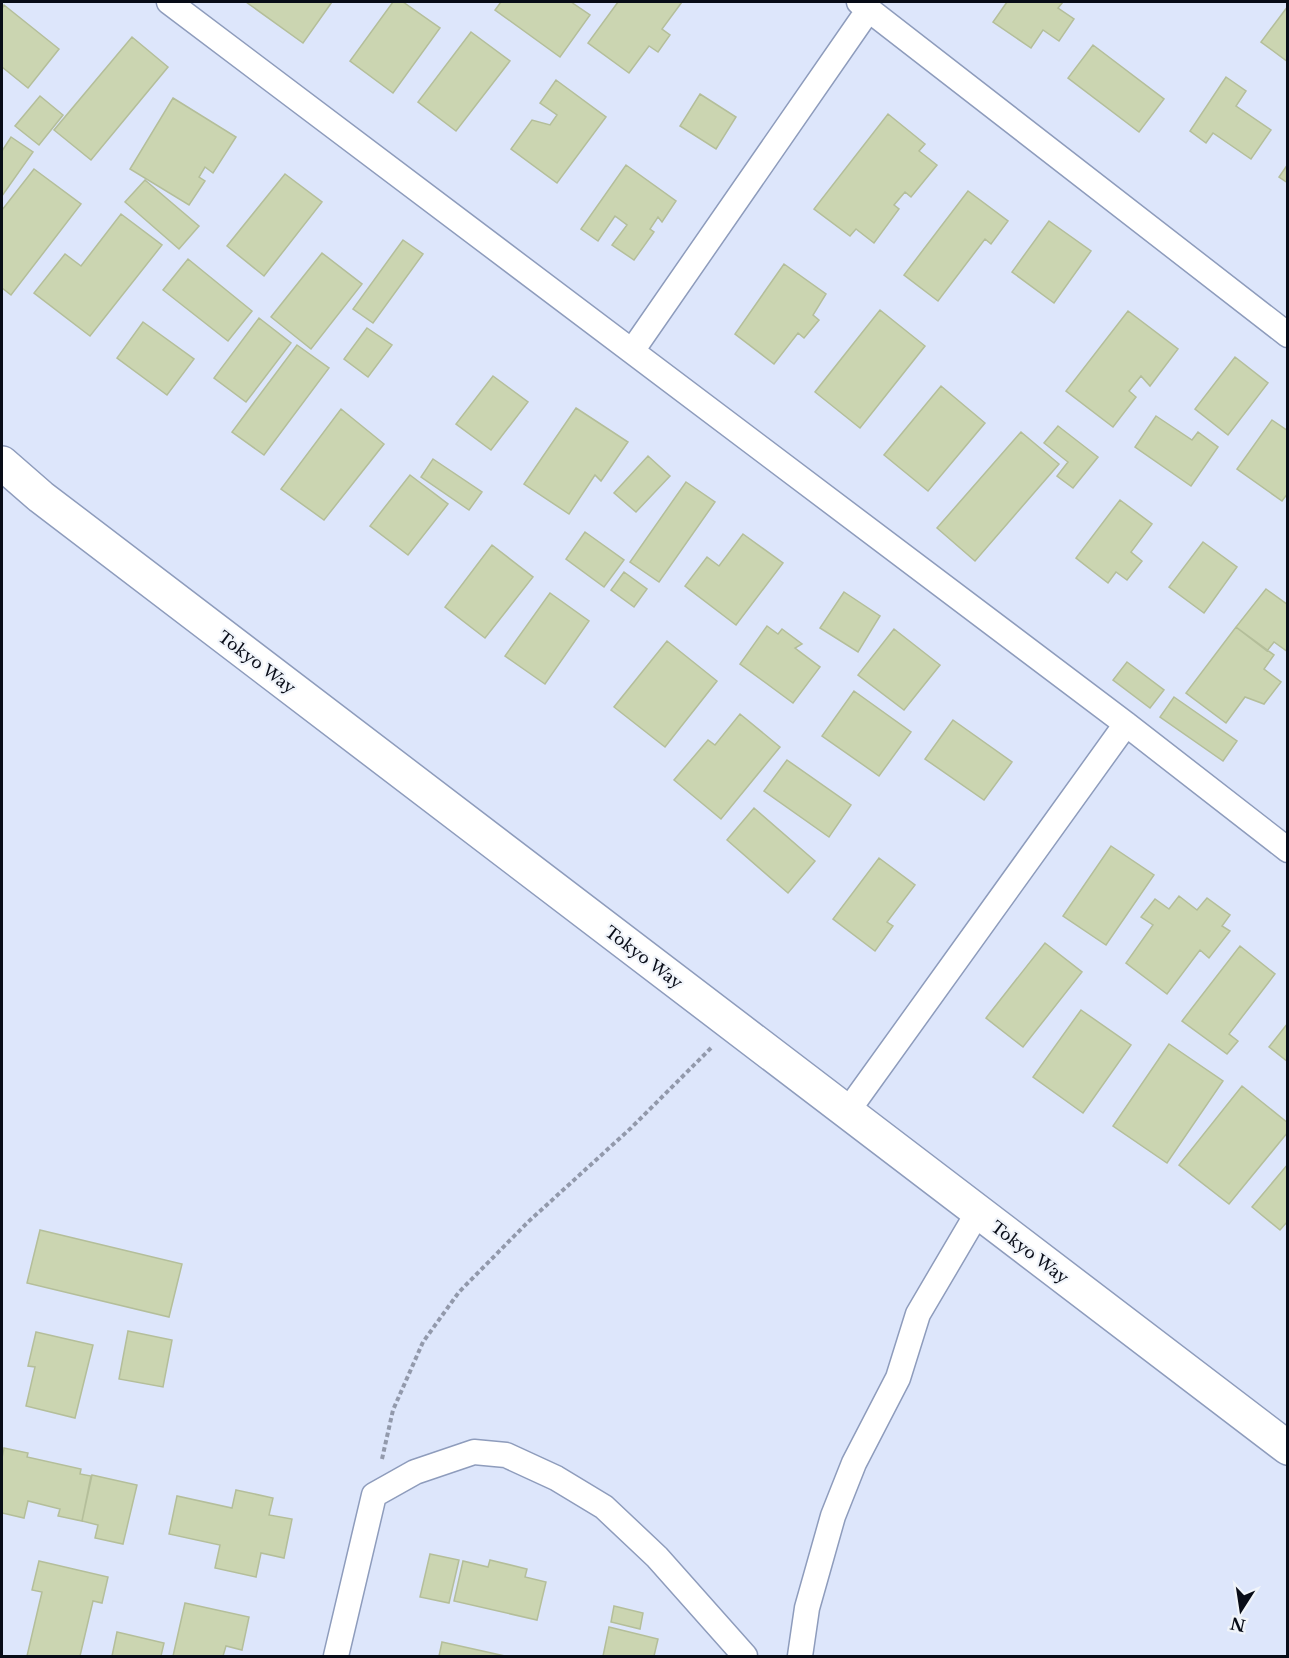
<svg xmlns="http://www.w3.org/2000/svg" width="1289" height="1658" font-family="'Libre Baskerville',serif">
  <style>
    .building { fill: #cbd5b1; stroke: #b4be9a; stroke-width: 1.5 }
    .lines { fill: none; stroke-linecap: round; stroke-linejoin: round }
    .minor-casing { stroke: #8e9cbc; stroke-width: 27 }
    .secondary-casing { stroke: #8e9cbc; stroke-width: 36 }
    .path { stroke: #9299ab; stroke-width: 4; stroke-dasharray: 4.5 3; stroke-linecap: butt }
    .minor { stroke: #fff; stroke-width: 24 }
    .secondary { stroke: #fff; stroke-width: 33 }
    .labels { text-anchor: middle; stroke-width: 4.5; stroke-linejoin: round; paint-order: stroke }
    .street-label { font-size: 16px; fill: #080c17; stroke: #f0f4fa }
  </style>
  <rect width="100%" height="100%" fill="#dde6fb"/>
  <path class="building" d="M246,2H332L303,43Z
    M393,2H403L440,28L393,93L350,61Z
    M501,2H571L590,15L560,57L495,10Z
    M618,2H682L662,29L670,35L658,52L649,46L629,73L588,43Z
    M1007,2H1063L1058,8L1074,19L1059,41L1043,30L1031,48L993,22Z
    M4,5L59,49L28,88L2,67V9Z
    M1288,6V62L1261,42Z
    M471,32L510,61L456,131L418,102Z
    M132,37L168,67L91,160L54,130Z
    M1093,45L1164,99L1139,132L1068,78Z
    M1226,77L1246,91L1236,106L1271,130L1251,159L1213,133L1206,143L1190,131Z
    M556,80L606,117L557,183L511,149L532,120L550,125L557,115L540,103Z
    M700,94L736,117L716,149L680,126Z
    M40,96L63,115L39,145L15,126Z
    M173,98L236,137L213,173L205,167L199,177L205,181L189,205L130,169Z
    M888,114L925,144L919,151L937,165L911,197L905,192L894,205L899,209L874,243L856,229L850,236L814,209Z
    M11,137L33,152L2,196V151Z
    M1288,164V183L1279,177Z
    M626,165L676,201L662,222L658,217L650,229L654,232L634,260L612,245L627,225L615,216L598,241L581,229Z
    M34,169L81,204L11,295L2,288V210Z
    M285,174L322,202L264,276L227,246Z
    M145,180L199,226L179,249L125,202Z
    M968,191L1008,221L991,244L985,239L938,301L904,275Z
    M121,214L162,245L90,336L34,293L65,254L81,266Z
    M1049,221L1091,251L1054,303L1012,272Z
    M403,240L423,254L373,323L353,309Z
    M322,253L362,284L311,349L271,317Z
    M188,259L252,311L228,341L163,290Z
    M784,264L826,294L813,315L819,320L804,338L798,333L774,364L735,334Z
    M880,310L925,346L860,428L815,392Z
    M1128,311L1178,349L1150,386L1141,376L1129,391L1136,397L1113,427L1066,391Z
    M259,318L291,343L246,402L214,378Z
    M143,322L194,359L167,395L117,358Z
    M367,328L392,345L368,377L344,359Z
    M297,345L329,368L264,455L232,432Z
    M1235,357L1268,383L1228,435L1195,409Z
    M493,376L528,402L491,450L456,424Z
    M941,386L985,423L928,491L884,455Z
    M576,408L628,442L601,481L595,475L569,514L524,484Z
    M341,409L384,444L324,520L281,489Z
    M1156,416L1192,440L1198,432L1218,447L1191,486L1135,447Z
    M1272,420L1288,431V493L1282,501L1237,469Z
    M1058,426L1098,457L1073,488L1057,476L1068,462L1044,443Z
    M1021,432L1059,464L975,561L937,528Z
    M648,456L670,476L636,512L614,493Z
    M433,459L482,492L469,510L421,477Z
    M410,475L448,504L408,555L370,526Z
    M686,482L715,502L659,582L630,562Z
    M1120,500L1152,524L1131,552L1142,561L1127,580L1116,572L1108,583L1076,558Z
    M585,532L624,560L604,587L566,559Z
    M743,534L783,563L736,625L685,586L707,557L719,566Z
    M1203,542L1237,567L1204,613L1169,587Z
    M492,545L533,577L485,638L445,607Z
    M624,572L647,589L634,607L611,590Z
    M1266,589L1288,605V652L1274,642L1267,651L1236,627Z
    M844,592L880,616L858,652L820,628Z
    M550,593L589,621L545,684L505,656Z
    M767,626L778,634L782,629L802,644L795,648L820,667L793,703L740,664Z
    M1236,627L1274,655L1264,669L1281,682L1264,704L1245,697L1226,723L1186,693Z
    M894,629L940,665L904,710L858,675Z
    M667,641L717,681L665,747L614,707Z
    M1127,662L1164,690L1150,708L1113,680Z
    M854,691L911,732L879,776L822,736Z
    M1174,697L1237,741L1223,761L1160,717Z
    M740,714L780,747L721,819L674,780L708,740L715,745Z
    M953,720L1012,762L984,800L925,759Z
    M787,760L851,805L829,837L764,791Z
    M754,808L815,861L788,893L727,840Z
    M1111,846L1154,875L1106,945L1063,916Z
    M879,858L915,885L887,922L893,926L875,951L833,919Z
    M1179,896L1197,910L1207,898L1230,915L1222,926L1230,931L1209,958L1200,950L1167,994L1126,963L1153,925L1141,917L1155,899L1169,909Z
    M1045,943L1082,972L1023,1047L986,1018Z
    M1240,946L1275,974L1229,1034L1238,1041L1227,1054L1182,1021Z
    M1081,1010L1131,1045L1083,1113L1033,1077Z
    M1288,1023V1062L1269,1047Z
    M1169,1044L1223,1081L1167,1163L1113,1126Z
    M1242,1086L1288,1123V1132L1229,1204L1179,1165Z
    M1288,1164V1223L1287,1222L1280,1230L1252,1207Z
    M40,1230L182,1264L169,1317L27,1283Z
    M128,1331L172,1340L163,1387L119,1379Z
    M36,1332L93,1345L75,1418L26,1406L35,1367L28,1366Z
    M4,1448L28,1453L27,1457L81,1469L80,1474L91,1476L82,1521L58,1516L60,1509L28,1501L24,1518L2,1513V1458Z
    M92,1475L137,1485L123,1544L95,1538L98,1525L82,1521Z
    M236,1490L273,1498L269,1515L292,1519L284,1558L261,1553L256,1577L215,1568L220,1545L169,1534L177,1496L232,1508Z
    M430,1554L459,1560L449,1603L420,1597Z
    M490,1560L527,1569L525,1577L546,1582L537,1620L454,1601L463,1561L488,1567Z
    M39,1561L108,1577L102,1603L93,1601L80,1656H27L42,1592L32,1590Z
    M185,1603L249,1617L242,1650L226,1646L223,1656H173Z
    M614,1606L643,1613L640,1629L611,1622Z
    M609,1627L658,1639L654,1656H603Z
    M117,1632L164,1643L161,1656H112Z
    M442,1642L505,1656H439Z"/>
  <g class="lines">
    <defs>
      <path id="minor" d="M169,2L1126,724L1288,850
        M859,2L1288,335
        M632,351L869,9
        M847,1112L1126,724
        M336,1656L374,1495L415,1472L474,1452L506,1455L556,1478L604,1507L657,1557L745,1656
        M800,1656L807,1608L833,1516L854,1463L898,1378L918,1314L978,1212"/>
      <path id="secondary" d="M2,463L41,497L1288,1448"/>
    </defs>
    <use href="#minor" class="minor-casing"/>
    <use href="#secondary" class="secondary-casing"/>
    <path class="path" d="M382,1459L393,1410L423,1342L459,1292L528,1222L631,1128L712,1047"/>
    <use href="#minor" class="minor"/>
    <use href="#secondary" class="secondary"/>
  </g>
  <g class="labels">
    <g class="street-label">
      <text transform="translate(257 662) rotate(37)" y="6">Tokyo Way</text>
      <text transform="translate(644 957) rotate(37)" y="6">Tokyo Way</text>
      <text transform="translate(1030 1252) rotate(37)" y="6">Tokyo Way</text>
    </g>
  </g>
  <rect width="1289" height="1658" fill="none" stroke="#080c17" stroke-width="6"/>
  <g transform="translate(1241 1610) rotate(192)" stroke="#f0f4fa" stroke-width="4.5" paint-order="stroke">
  <path d="M0-4.5L10 22L0 15L-10 22Z" fill="#080c17"/>
  <text y="-9" font-size="16" font-weight="bold" text-anchor="middle" fill="#080c17">N</text>
  </g>
</svg>
